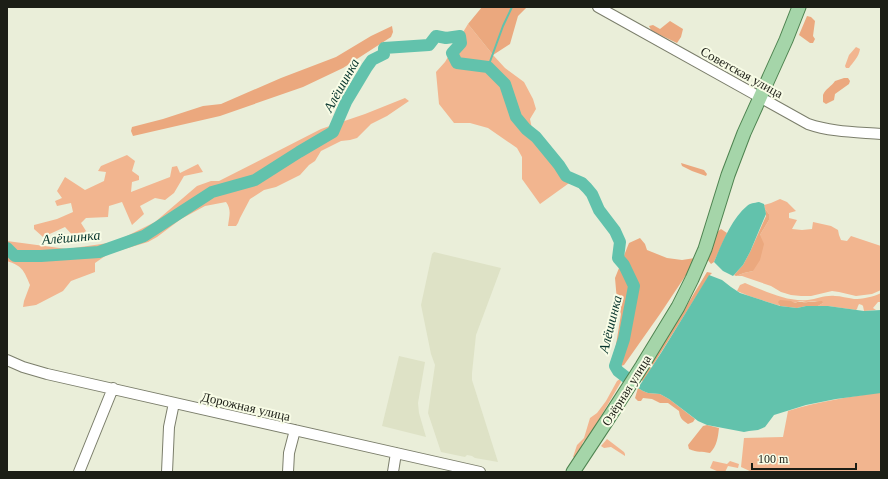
<svg xmlns="http://www.w3.org/2000/svg" width="888" height="479" font-family="Georgia,serif">
  <style>
    .built { fill: #dee2c6 }
    .green { fill: #f2b58f }
    .forest { fill: #eba87e }
    .water { fill: #62c2ac }
    .lines { fill: none; stroke-linecap: round; stroke-linejoin: round }
    .stream { stroke: #62c2ac; stroke-width: 2 }
    .river { stroke: #62c2ac; stroke-width: 12 }
    .minor-casing { stroke: #7b7e6b; stroke-width: 12 }
    .major-casing { stroke: #4e8350; stroke-width: 15 }
    .minor { stroke: #fff; stroke-width: 10 }
    .major { stroke: #a5d5a9; stroke-width: 13 }
    .labels { text-anchor: middle; stroke-width: 4; stroke-linejoin: round; paint-order: stroke }
    .street-label { font-size: 13px; fill: #1c1e16; stroke: #f8fce6 }
    .water-label { font-size: 14px; font-style: italic; fill: #07352d; stroke: #f8fce6 }
  </style>
  <rect width="100%" height="100%" fill="#eaeed9"/>
  <path class="built" d="M434,252L501,268L476,335L472,373V380L498,462L475,458L472,456L467,455L465,457L441,452L428,413L435,365L431,354L421,305L432,254Z
    M399,356L425,362L418,403L419,413L426,437L382,426Z"/>
  <path class="green" d="M468,24L493,55L505,68L524,82L533,99L536,109L530,119L533,134L553,160L572,181L540,204L522,179V157L517,148L488,128L470,123H454L439,104L436,72L445,62Z
    M856,47L860,49C859,57 853,62 849,68H846L845,66L849,55Z
    M405,98L409,101L387,116L371,124L357,138L350,140L341,141L321,151L315,161L309,165L300,175L276,187L264,190L250,199L240,218L238,223L236,226H228C229,217 232,210 226,202L205,206L181,219L157,237L148,242L108,254L95,263V272L71,281L63,291L36,305L23,307L24,301L30,285C24,270 22,266 7,261V241L67,249L115,242L155,222L197,186L211,181H219L321,129L365,114Z
    M127,155L135,161L132,171L139,176V180L132,182L131,192L170,177L172,167L177,166L180,173L198,164L203,172L184,176L174,193L165,200L155,198L140,206L144,214L132,225L122,202L109,206L108,217L86,218L81,223L86,231L76,239L65,227L43,237L34,229V225L57,219L73,212L71,203L57,206L55,201L62,198L57,191L65,177L85,190L104,181L106,172L98,171L101,166Z
    M780,199L787,202L796,211L789,213V218L797,220L792,229L802,230L812,229L813,222L831,226L838,230L839,235L841,240L847,241L851,236L881,246V290L872,294L856,296L839,292L832,291L811,296H801L791,295L781,292L771,286L742,276H736L744,273L753,271L760,235L769,220V214L765,209L764,205L771,203Z
    M745,283C765,291 786,302 808,300C817,299 825,295 835,296C841,296 847,298 854,299C862,299 873,297 881,293V302H878L873,308L876,310L864,311L863,306L862,305L859,304L858,306L857,309L856,310L828,306H818L823,303L815,301L806,302L800,301L794,303L779,305L780,306L749,296L737,291L740,285Z
    M620,379L621,382L588,438L583,442C581,448 579,452 575,457H573L577,445L584,438L590,418L597,413L606,401L617,381Z
    M881,392V472H752L741,467L744,438L783,437L788,411C819,401 850,397 881,392Z
    M607,439L624,452L625,454V456L611,447L604,448L601,446Z
    M713,461L727,464L730,461L739,464L738,468L728,466L725,472H719L710,468Z"/>
  <path class="forest" d="M482,7H527L518,16L510,44L493,55L468,24Z
    M807,16L811,17L815,21L813,36L815,39L813,43H810L799,35Z
    M670,21L683,29L681,37L677,43L654,32L651,30L649,26L653,25L660,29Z
    M392,26L393,32L391,37L343,68L303,87L220,116L133,136L131,131L132,127L163,119L203,106L221,104L281,78L336,57L371,36Z
    M844,78H848L850,81L849,84L835,94L834,100L826,104L823,102C823,100 823,97 823,95C825,89 832,86 835,81Z
    M681,163L704,170L707,174L706,176L692,171L682,166Z
    M765,209L769,214V220L760,235L764,244L760,260L753,271L744,273L736,276L734,275L743,265L750,252L766,216Z
    M721,229L727,233L714,262L711,264L707,259L717,232Z
    M640,238L645,244L647,250L667,258L682,260L695,258L688,272L660,314L624,365L612,369L621,314L617,301L615,278L629,243Z
    M707,272L712,273L709,276L643,381L641,380L658,353Z
    M780,300L791,301L794,303C802,300 801,303 808,302C813,302 817,301 822,301L823,303L818,306H806L797,308L780,306L778,302Z
    M638,388L643,391L648,393L660,394L669,399L695,419L693,422L688,424C682,420 680,418 679,411L668,403H660L652,399L643,398L641,401H638L635,398Z
    M707,425L719,428C718,437 717,446 710,453C701,451 698,453 689,449L688,445L703,426Z"/>
  <path class="water" d="M759,202L764,204L766,214L750,252L743,265L733,276L723,271L714,262C721,245 732,218 747,206C750,203 754,203 759,202Z
    M709,275L722,280L731,287L740,293L780,306L797,308L806,306H828L864,311L881,310V393L836,399L806,405L774,415L765,427L758,430L749,431L744,432L707,425L698,421L669,399L660,394L648,393L643,391L638,388L661,353Z"/>
  <g class="lines">
    <path class="stream" d="M488,67L503,26L512,7"/>
    <path class="river" d="M7,248L15,256H41L99,252L144,236L212,192L255,180L299,152L333,132L346,102L367,67L372,60L384,54V48L429,45L436,36L446,38L460,36L461,43L452,53L457,63L488,67L505,84L516,117L526,129L536,137L559,165L566,176L582,183L587,188L592,194L599,210L615,231L620,242L618,258L624,265L634,286L624,339L615,366L618,371L627,378"/>
    <defs>
      <path id="minor" d="M598,7L808,124C831,132 856,132 881,134
        M7,360L23,367L47,374L480,472
        M79,472L113,388
        M167,472L169,427L174,403
        M288,472L289,453L295,430
        M393,472L396,453"/>
      <path id="major" d="M573,472L608,419L642,366L678,307L692,279L705,249L728,175L744,133L786,40L799,7"/>
    </defs>
    <use href="#minor" class="minor-casing"/>
    <use href="#major" class="major-casing"/>
    <use href="#minor" class="minor"/>
    <use href="#major" class="major"/>
  </g>
  <g class="labels">
    <g class="street-label">
      <text transform="translate(742 72) rotate(29)" y="5">Советская улица</text>
      <text transform="translate(626 390) rotate(-58)" y="5">Озёрная улица</text>
      <text transform="translate(246 406) rotate(13)" y="5">Дорожная улица</text>
    </g>
    <g class="water-label">
      <text transform="translate(341 85) rotate(-61)" y="5">Алёшинка</text>
      <text transform="translate(71 237) rotate(-5)" y="5">Алёшинка</text>
      <text transform="translate(610 324) rotate(-76)" y="5">Алёшинка</text>
    </g>
  </g>
  <rect width="888" height="479" fill="none" stroke="#1c1e16" stroke-width="16"/>
  <path d="M752 463v6h104v-6" fill="none" stroke="#1c1e16" stroke-width="2"/>
  <text x="758" y="463" font-size="12" fill="#1c1e16" stroke="#f8fce6" stroke-width="3" paint-order="stroke">100 m</text>
</svg>
